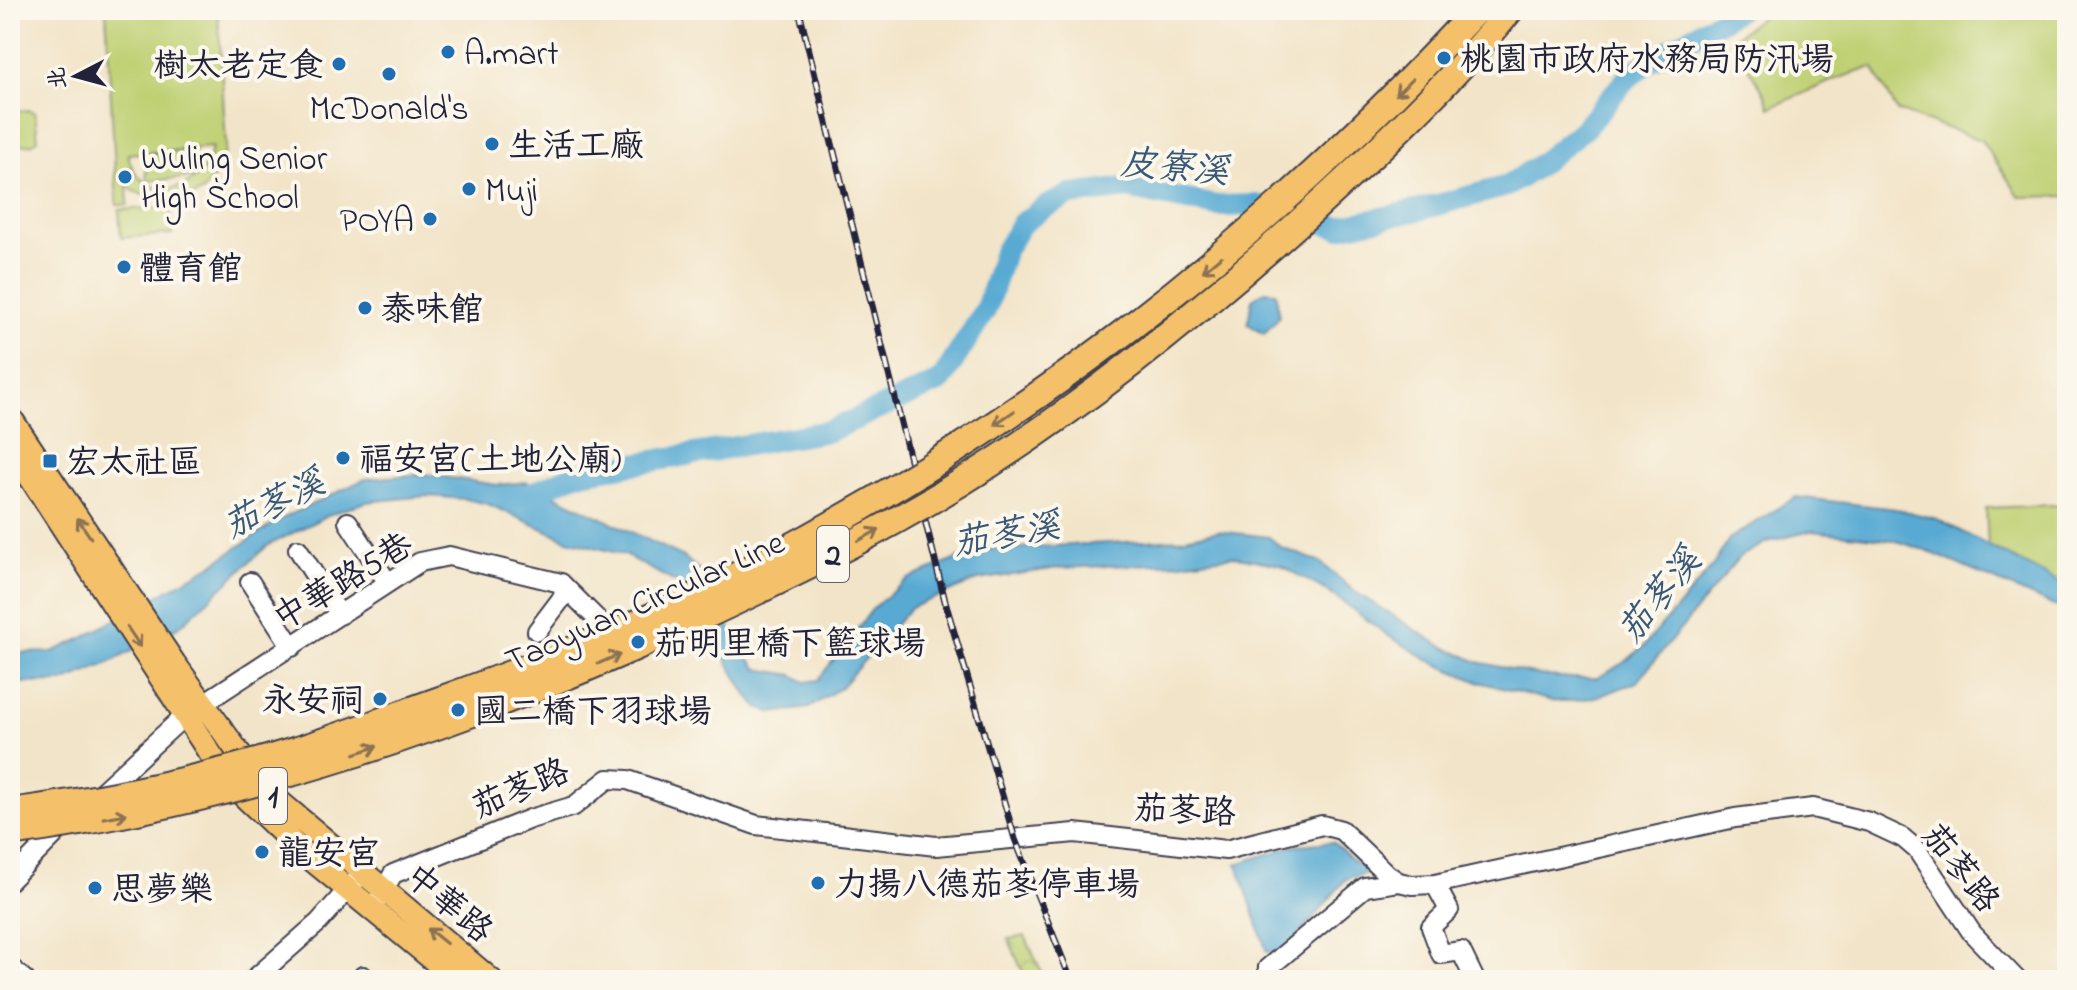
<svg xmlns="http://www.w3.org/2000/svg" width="2077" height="990" font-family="'Indie Flower','LXGW WenKai TC',sans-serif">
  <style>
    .grass { fill: #bfd073; stroke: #707957; stroke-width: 2; fill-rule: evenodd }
    .park { fill: url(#park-crowns); stroke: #707957; stroke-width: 2 }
    .water { fill: #58aad3; stroke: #3d6687; stroke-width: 2 }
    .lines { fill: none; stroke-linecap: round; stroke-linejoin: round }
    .river { stroke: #58aad3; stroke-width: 22 }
    .minor-casing { stroke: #413f50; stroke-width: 22 }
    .major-casing { stroke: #413f50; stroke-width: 26 }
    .minor { stroke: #fff; stroke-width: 18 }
    .major { stroke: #f4c16a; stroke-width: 22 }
    .rail-casing { stroke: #22223b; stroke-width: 7 }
    .rail { stroke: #fbf7ec; stroke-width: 4; stroke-dasharray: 12; stroke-linecap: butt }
    .highway-bridge-casing { stroke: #413f50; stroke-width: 30; stroke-linecap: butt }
    .highway-bridge { stroke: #f4c16a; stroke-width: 26 }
    .oneway { stroke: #8b7252 }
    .poi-dot { fill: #1f6fb2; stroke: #fbf7ec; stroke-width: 3 }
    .labels { text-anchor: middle; stroke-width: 8; stroke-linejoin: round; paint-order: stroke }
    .shield { fill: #fbf7ec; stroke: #636270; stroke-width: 2 }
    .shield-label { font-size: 32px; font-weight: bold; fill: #22223b }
    .poi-label { font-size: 34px; fill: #22223b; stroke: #fbf7ec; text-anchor: start }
    .street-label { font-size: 34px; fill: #22223b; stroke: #fbf7ec }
    .water-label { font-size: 36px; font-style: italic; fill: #385878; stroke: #fbf7ec }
  </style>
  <defs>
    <pattern id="park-crowns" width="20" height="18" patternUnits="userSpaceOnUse" patternTransform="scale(2)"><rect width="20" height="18" fill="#bfd073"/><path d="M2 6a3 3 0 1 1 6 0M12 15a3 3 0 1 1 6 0" fill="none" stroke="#a4b264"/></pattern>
  </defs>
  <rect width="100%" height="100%" fill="#fbf7ec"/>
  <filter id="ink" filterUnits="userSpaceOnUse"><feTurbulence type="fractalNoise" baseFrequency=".0125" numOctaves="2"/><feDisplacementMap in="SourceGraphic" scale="16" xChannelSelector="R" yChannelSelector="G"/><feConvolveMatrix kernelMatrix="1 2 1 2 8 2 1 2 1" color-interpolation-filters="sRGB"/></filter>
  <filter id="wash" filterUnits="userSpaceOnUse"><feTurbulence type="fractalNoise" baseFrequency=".006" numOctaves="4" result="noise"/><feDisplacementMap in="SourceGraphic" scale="32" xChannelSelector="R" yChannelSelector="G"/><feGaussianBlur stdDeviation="1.8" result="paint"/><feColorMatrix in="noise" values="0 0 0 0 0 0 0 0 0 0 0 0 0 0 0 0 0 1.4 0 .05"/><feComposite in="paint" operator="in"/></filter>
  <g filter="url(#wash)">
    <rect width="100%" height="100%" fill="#f2e4c8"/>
    <path class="grass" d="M106,10H121L122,12L218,10L226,146L221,169L203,191L192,197L179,201L156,200L133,191L127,184L128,205H117ZM212,147C204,199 136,203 128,154Z
      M1770,10H2067V196L2020,197L1981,140L1897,111L1873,67L1836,79L1770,108L1764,93L1731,40Z
      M29,110L35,113L38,140L31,144L10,146V112Z
      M194,150L196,177L147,181L145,154Z
      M170,207L172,234L121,238L119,210Z
      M2053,505L2067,507V586L1988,546L1986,508Z"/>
    <path class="park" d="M1025,936L1045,980H1022L1023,972L1008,939Z"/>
    <path class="water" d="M1265,291L1276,292L1279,317L1264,334L1248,324L1252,299Z
      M425,474L497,485L527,482L684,557L711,581L737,644L758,669L793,675L805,682L818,680L874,607L908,579L979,550L1180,539L1218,531L1269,537L1282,548L1320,562L1354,591L1438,644L1478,662L1538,675L1568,678H1597L1623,663L1642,648L1677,608L1712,567L1729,539L1796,497L1896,509L1937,519L2067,586V607L2054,606L1925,550L1893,540L1811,531L1767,542L1740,557L1637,682L1600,696L1573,701H1552L1479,682L1436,664L1390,637L1327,591L1280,565L1232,556L1181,563L1059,568L978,580L910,608L841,687L809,708L773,713L758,708L747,695L687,593L679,584L625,555L568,540L488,504L465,499L427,496L366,502L328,515L267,546L180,626L109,663L63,682L10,683V653L52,652L81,639L210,566L279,520L365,479Z
      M1333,842L1353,861L1371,872L1346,879L1284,953L1267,952L1237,864L1296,845Z"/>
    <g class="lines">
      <path class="river" d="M517,500L576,474L829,431L941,381L986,309L1004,252L1022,223L1045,207L1070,195L1127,188L1217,206L1256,205L1339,227L1419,210L1507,186L1535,168L1585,128L1625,80L1647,63L1738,10"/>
    </g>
  </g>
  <g filter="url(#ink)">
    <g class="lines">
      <defs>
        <path id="minor" d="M348,522L388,583
          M298,549L340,615
          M250,582L292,647
          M561,583L599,621
          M204,703L420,562L449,556L561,583L565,594L537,631
          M95,798L194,707
          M10,880L64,825
          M1435,884L1449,910L1431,927L1441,954L1461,951L1475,980
          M378,900L393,874L530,819L574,806L608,779L628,780L756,825L936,846L1075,833L1226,850L1322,825L1341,830L1388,875L1399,882L1412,885L1435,884L1735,818L1813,808L1869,822L1903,838L1917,850L1972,933L2017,980
          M10,967L25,980
          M253,980L319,922L357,879
          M359,980L363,976
          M1272,980L1268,968L1365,887L1399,882"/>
        <path id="major" d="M10,417L174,663L236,749L276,799L491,980
          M10,446L228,781L306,855L458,980"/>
      </defs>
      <use href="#minor" class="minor-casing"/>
      <use href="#major" class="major-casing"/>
      <use href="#minor" class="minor"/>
      <use href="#major" class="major"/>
      <defs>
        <path id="rail" d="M799,10L946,605L1015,839L1071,980"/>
      </defs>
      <use href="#rail" class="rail-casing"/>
      <use href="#rail" class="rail"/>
      <defs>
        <path id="highway-bridge" d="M10,812C91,801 174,785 253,763C316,746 378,722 440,700C539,664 638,627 732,578C1017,433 1260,245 1476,10
          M10,833C248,800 469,723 687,624C780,581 872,537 960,483C1086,406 1204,309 1313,210C1382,147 1451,82 1510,10"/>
      </defs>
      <use href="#highway-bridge" class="highway-bridge-casing"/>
      <use href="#highway-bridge" class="highway-bridge"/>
    </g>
    <defs><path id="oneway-shaft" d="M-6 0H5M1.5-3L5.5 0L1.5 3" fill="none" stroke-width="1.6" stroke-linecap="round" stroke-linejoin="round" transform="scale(2)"/></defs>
    <g class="oneway">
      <use href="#oneway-shaft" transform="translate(1404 87) rotate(136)"/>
      <use href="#oneway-shaft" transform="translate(1212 264) rotate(140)"/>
      <use href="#oneway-shaft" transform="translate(1004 418) rotate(146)"/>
      <use href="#oneway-shaft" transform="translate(84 528) rotate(-124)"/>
      <use href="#oneway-shaft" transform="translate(869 535) rotate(-29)"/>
      <use href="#oneway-shaft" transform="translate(134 637) rotate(56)"/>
      <use href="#oneway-shaft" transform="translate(609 659) rotate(-23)"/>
      <use href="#oneway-shaft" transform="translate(366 750) rotate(-18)"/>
      <use href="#oneway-shaft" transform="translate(115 816) rotate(-10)"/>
      <use href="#oneway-shaft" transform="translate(437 936) rotate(-141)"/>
    </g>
  </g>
  <g class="poi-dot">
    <circle cx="448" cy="52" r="8"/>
    <circle cx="1444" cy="58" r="8"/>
    <circle cx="339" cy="64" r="8"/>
    <circle cx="389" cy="74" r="8"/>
    <circle cx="492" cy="144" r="8"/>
    <circle cx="125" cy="177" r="8"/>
    <circle cx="469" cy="189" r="8"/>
    <circle cx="430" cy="219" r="8"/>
    <circle cx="124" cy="267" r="8"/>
    <circle cx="365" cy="308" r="8"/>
    <circle cx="343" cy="458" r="8"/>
    <rect x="42" y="453" width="16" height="16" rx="4"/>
    <circle cx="638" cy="642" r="8"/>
    <circle cx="380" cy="699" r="8"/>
    <circle cx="458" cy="710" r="8"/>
    <circle cx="262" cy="852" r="8"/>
    <circle cx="818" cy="883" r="8"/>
    <circle cx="95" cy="888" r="8"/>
  </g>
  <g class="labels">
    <g class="shield">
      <rect x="817" y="526" width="32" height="56" rx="6"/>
      <rect x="259" y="768" width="28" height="56" rx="6"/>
    </g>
    <g class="shield-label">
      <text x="833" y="565">2</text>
      <text x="273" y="807">1</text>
    </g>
    <g class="poi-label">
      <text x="464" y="64">A.mart</text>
      <text x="1460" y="70">桃園市政府水務局防汛場</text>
      <text x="323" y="76" text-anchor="end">樹太老定食</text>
      <text x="389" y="119" text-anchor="middle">McDonald's</text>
      <text x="508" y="156">生活工廠</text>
      <text x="141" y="169">Wuling Senior<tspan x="141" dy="39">High School</tspan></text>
      <text x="485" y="201">Muji</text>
      <text x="414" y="231" text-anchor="end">POYA</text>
      <text x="140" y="279">體育館</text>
      <text x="381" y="320">泰味館</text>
      <text x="359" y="470">福安宮(土地公廟)</text>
      <text x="66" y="473">宏太社區</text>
      <text x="654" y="654">茄明里橋下籃球場</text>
      <text x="364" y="711" text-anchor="end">永安祠</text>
      <text x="474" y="722">國二橋下羽球場</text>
      <text x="278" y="864">龍安宮</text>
      <text x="834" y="895">力揚八德茄苳停車場</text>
      <text x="111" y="900">思夢樂</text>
    </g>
    <g class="street-label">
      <text transform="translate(342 580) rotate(-31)" y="12">中華路5巷</text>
      <text transform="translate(644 600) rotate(-24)" y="12">Taoyuan Circular Line</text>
      <text transform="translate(520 787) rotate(-23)" y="12">茄苳路</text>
      <text transform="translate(1185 809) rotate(3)" y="12">茄苳路</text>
      <text transform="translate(1962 867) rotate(52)" y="12">茄苳路</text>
      <text transform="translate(450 902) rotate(40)" y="12">中華路</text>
    </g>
    <g class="water-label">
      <text transform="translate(1175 165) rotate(5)" y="13">皮寮溪</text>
      <text transform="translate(273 502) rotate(-27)" y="13">茄苳溪</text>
      <text transform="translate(1006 532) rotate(-10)" y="13">茄苳溪</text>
      <text transform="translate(1658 594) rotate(-51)" y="13">茄苳溪</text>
    </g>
  </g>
  <rect width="2077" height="990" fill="none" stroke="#fbf7ec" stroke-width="40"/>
  <g transform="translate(76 76) rotate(264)" stroke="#fbf7ec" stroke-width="6" paint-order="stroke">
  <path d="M0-6L14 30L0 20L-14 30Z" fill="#22223b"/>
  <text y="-12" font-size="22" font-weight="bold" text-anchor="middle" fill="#22223b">北</text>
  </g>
</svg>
